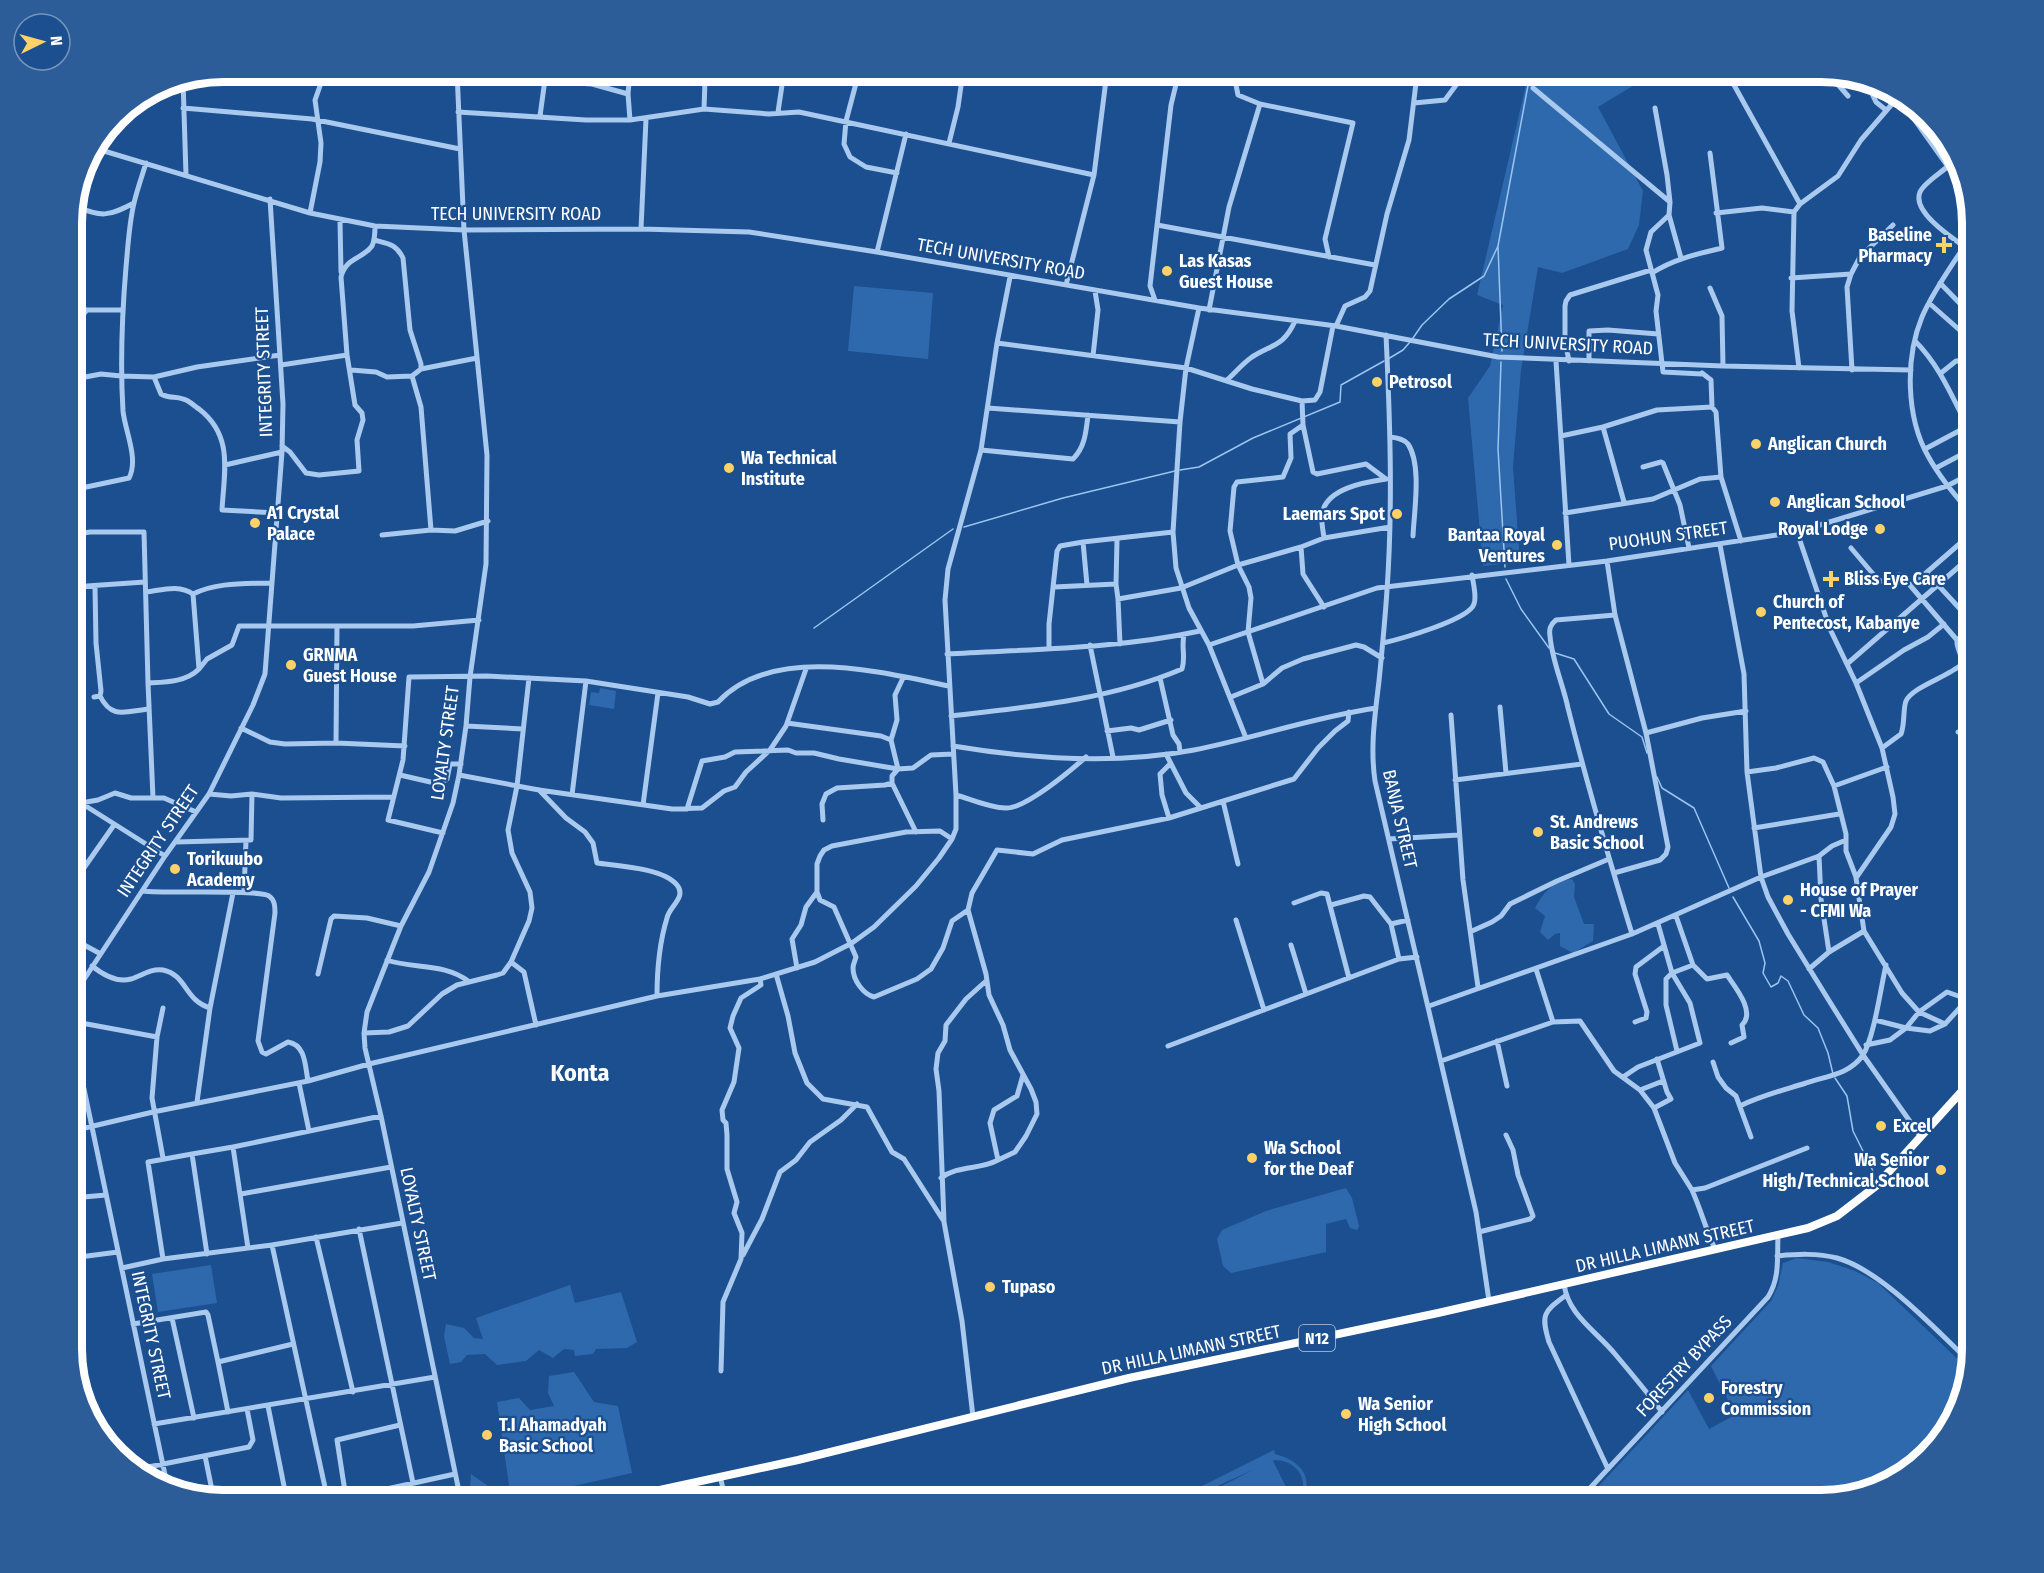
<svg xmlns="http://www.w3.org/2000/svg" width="2044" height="1573" font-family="'Fira Sans Condensed',sans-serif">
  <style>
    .green { fill: #2e69ad }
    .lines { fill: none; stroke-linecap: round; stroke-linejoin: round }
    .stream { stroke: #9cc4f0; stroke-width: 1.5 }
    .minor { stroke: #a9c9ee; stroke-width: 5 }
    .highway { stroke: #fff; stroke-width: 8 }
    .poi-dot { fill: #ffd166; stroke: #1b4f8f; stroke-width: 2 }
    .labels { text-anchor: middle; stroke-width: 4.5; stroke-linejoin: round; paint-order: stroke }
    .shield { fill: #1b4f8f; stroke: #bbcadd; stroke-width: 1.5 }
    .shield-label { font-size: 16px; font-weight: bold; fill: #fff }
    .street-label { font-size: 18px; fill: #fff; stroke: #1b4f8f }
    .poi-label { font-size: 18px; font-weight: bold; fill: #fff; stroke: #1b4f8f; text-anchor: start }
    .district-label { font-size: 24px; font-weight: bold; fill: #fff; stroke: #1b4f8f }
    .rim { fill: none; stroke: #fff; stroke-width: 8 }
  </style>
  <rect width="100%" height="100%" fill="#1b4f8f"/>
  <path class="green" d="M1529,72H1644L1641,81L1598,107L1643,191L1639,225L1628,249L1562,273L1538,267L1521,370L1513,467L1520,562L1483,566L1468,398L1490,366L1503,305L1477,295Z
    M854,286L933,293L928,359L848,351Z
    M600,688L616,691L614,709L589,705L591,692L599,693Z
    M1572,879L1575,884L1574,897L1584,924H1594L1593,941L1573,953L1560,946V933L1555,934L1548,940L1540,932L1545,916L1535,908C1544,892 1553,881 1572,879Z
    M1346,1188L1352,1198L1359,1226L1357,1230L1350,1228L1346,1219L1326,1224V1252L1231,1273L1223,1266L1217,1239L1222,1230L1266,1211Z
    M1797,1258L1828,1262L1855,1271L1878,1283L1969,1370L1964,1399L1941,1442L1887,1486L1821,1501H1585L1688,1390L1709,1429L1735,1415L1711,1366L1771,1301L1778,1286L1783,1263Z
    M211,1265L217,1303L158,1312L152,1274Z
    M570,1285L575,1303L621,1292L637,1342L627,1348L596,1349L593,1354L575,1356L574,1350L564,1349L553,1358L539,1350L526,1361L497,1365L485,1354L467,1355L461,1362L450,1364L444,1336L446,1324L464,1328L474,1338L483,1339L476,1318Z
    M574,1372L594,1402L618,1406L632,1473L507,1501H478L470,1485L471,1474L488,1486L503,1491L509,1485L497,1402L519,1398L530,1410L554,1406L548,1393L549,1376Z
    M1274,1450L1275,1454C1299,1460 1315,1476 1302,1501H1297C1312,1482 1297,1460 1275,1460L1273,1461L1293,1501H1209L1206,1494L1255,1469L1204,1492L1199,1501H1195L1200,1487Z"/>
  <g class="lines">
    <path class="stream" d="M1413,338L1422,325L1449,299L1484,276L1498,246
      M1502,351L1498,246L1529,80L1539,72
      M1388,359L1403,350L1410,342
      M1501,362L1498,449L1505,567
      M1180,470L1199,467L1253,438L1340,402L1341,385L1384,361
      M964,527L1063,498L1175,471
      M1506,579L1521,609L1549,648
      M814,628L953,529
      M1555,653L1574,659L1609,714L1642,737L1647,753
      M1657,777L1662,788L1694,808L1729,888
      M1733,897L1759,941L1765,963L1763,973L1771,987L1778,983L1781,976L1788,981L1804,1015L1818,1028L1828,1053L1833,1074
      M1835,1078L1847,1096L1853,1131L1874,1173"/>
    <path class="minor" d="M457,72L464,230L487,455L486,564L470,677L466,726L459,775L453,803L429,872L401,926L393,946L367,1012L364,1033L365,1048L381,1116L461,1501
      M702,72L705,80L704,109
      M859,72L846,121L844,144L850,157L866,167L897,173
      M1052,72L1106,82
      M1240,72L1236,85L1238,95L1260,104L1353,123L1325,239L1329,257
      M1708,72C1726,85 1741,87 1759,72
      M1828,73L1848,96
      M1865,79L1876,102L1886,110
      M183,80L186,175
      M545,81L592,84L628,94
      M1734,85L1800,204
      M1533,88L1670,202L1669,215L1651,232L1646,250L1658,295L1656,311L1663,372L1702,374
      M1897,95L1964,189
      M1414,103L1445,100L1465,73L1478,81
      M183,108L312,119L460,149
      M1655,108L1667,175L1670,202
      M458,112L586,120H630L704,109L769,114L799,112L1094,175
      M778,112L784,72
      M540,116L546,72
      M630,120L628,94L630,72
      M949,143L958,107L963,72
      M94,148L310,213L375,226L464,230L641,229L749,232L877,252L1199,308L1336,326L1498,357L1723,366L1911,370
      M1947,167C1939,174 1924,183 1920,192C1911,213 1957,241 1972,252
      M74,206C103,217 107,217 134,203
      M310,213L320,162L321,143L315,100L325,72
      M1716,213L1762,208L1794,212
      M1669,215L1681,258
      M340,220L341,272
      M1157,225L1375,265
      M641,229L646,119
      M1972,234C1955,262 1935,287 1922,317C1905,358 1906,417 1928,456C1940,478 1956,496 1972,515
      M374,240C389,244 396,244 403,258L410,330L421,364V369
      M877,252L906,134
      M1652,273C1674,259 1697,254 1722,248L1710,153
      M1851,274L1860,257L1893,225
      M1791,278L1851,274L1847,287L1852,370
      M1940,283L1972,316
      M1066,285L1094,175L1107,72
      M1710,288L1722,316L1723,366
      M1155,300L1150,286L1171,105L1179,72
      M1929,303L1972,341
      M1199,308L1186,368L1180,422L1173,532L1176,568L1189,608L1209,645L1246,738
      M72,310H123
      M1209,310L1229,207L1260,104
      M1336,326L1345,306L1365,297L1370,291L1387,214L1409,140L1416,83L1427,72
      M72,328L87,310
      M1386,335C1390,420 1393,505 1387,590C1385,621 1382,651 1379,681C1375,715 1370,747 1375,781L1476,1212L1489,1301
      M1915,341C1942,368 1954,402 1972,435
      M997,343L1186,368L1252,389L1302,401L1303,425L1313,472L1317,474L1366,464L1386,479
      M1093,356L1098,310L1095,291
      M1556,361L1569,565
      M1569,361L1565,341V306L1566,301L1570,295L1651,270
      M1589,361V331L1608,330L1658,334
      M281,365L347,355
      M1799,368L1792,311L1794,212L1800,204L1838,176L1861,140L1899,96
      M351,370L376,372L387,377L412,376L421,369L477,358
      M1702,373L1711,380L1712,407
      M1941,373L1956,361H1959L1972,385
      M72,375L80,378L101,374L121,376L154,377L197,367L280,355
      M412,376L421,407L431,530
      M154,377L161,394C170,399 175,396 183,399C189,400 194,406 199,409C234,436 224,472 222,510L277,513
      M1227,380C1235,373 1243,363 1252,357C1273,344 1284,346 1295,321
      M1302,401L1315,400L1320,392L1333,326
      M988,408L1180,422
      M1959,409L1972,403
      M1603,427L1624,502
      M1561,436L1603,427L1657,410L1712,407L1716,412L1721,477
      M1391,437C1397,438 1404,439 1408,444C1422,465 1414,512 1413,536
      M282,446L290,452L306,473L319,475L359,471L357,440L363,420L362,413L355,405L347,355L341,277C346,257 363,259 372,246C375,240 375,233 375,226
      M1925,449L1972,424
      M981,450L1073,459C1085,447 1086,432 1088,415
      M225,465L282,452
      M1643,467L1661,462L1663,463L1680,505L1689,548
      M1936,468L1972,449
      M72,490L129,478C139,459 125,431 123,411C120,363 122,315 126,267C128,246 129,224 134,203C137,190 142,176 146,163
      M1565,513L1653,499L1700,479L1721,477L1741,541
      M1797,532L1830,629L1856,683L1882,748L1893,797L1895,814L1891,827L1856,878L1864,931L1902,993L1919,1012L1945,1024
      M72,535L90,532H144L148,683L153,798
      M382,535L431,530L455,531L488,521
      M1324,538C1323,530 1321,522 1322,514C1326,488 1366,482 1386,479
      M1083,542L1087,585
      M1720,545L1744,674L1747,772L1761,877L1768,897L1788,934L1828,999L1863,1055L1921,1137
      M1301,547L1303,574L1324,607
      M1851,548L1879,581H1887L1899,575L1902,576L1957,640
      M1607,561L1615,615L1646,733L1668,847L1666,854L1660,860L1614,873
      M1927,573L1972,622
      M1116,584L1117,540
      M1911,586L1972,533
      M72,587L145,582
      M1054,587L1116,584L1118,599L1181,588L1238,565L1301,547L1324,538L1390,527
      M146,592C162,590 179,584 193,594
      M193,594C217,582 245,584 271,583
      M1118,599L1120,644
      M1615,615L1556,620C1550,625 1549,629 1550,636C1552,661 1563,684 1568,708C1587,784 1609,859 1632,934
      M1383,643C1400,639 1469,620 1474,604C1477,596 1473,583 1472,575
      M1090,645L1113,757
      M1209,645L1377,588L1607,561L1797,532L1947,486L1972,473
      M1049,648V624L1057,551L1060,546L1083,542L1173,532
      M947,654C1031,649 1117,649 1200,631
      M1847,664L1970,557
      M199,669L207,659L232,645L239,626H413L479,620
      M1160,678L1173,735L1179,744L1180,752
      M148,683C166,682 186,682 199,669L193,594
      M1856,683L1904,650L1928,637L1944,624
      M1263,684L1248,632L1251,598L1249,587L1238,565L1230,531L1234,487L1237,482L1283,477L1291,458L1290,434L1303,425
      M100,696C112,720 126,711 149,709
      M94,697L100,696L101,691L96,643L95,587
      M1231,697L1263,684L1282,668L1303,659L1356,645L1364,647L1382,658
      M1500,707L1506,773
      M1451,715L1463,880L1478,987
      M951,716C1029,707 1109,700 1182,669C1186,657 1181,647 1184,635
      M787,723L881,736L891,740
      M466,726L523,729
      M241,728L270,742L285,744L336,743L405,746
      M1107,731L1131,728L1139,730L1171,720
      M1958,732L1972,731
      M1646,733L1702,718L1746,711
      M336,743L337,626
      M953,746C1031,759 1115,765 1194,750C1255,738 1314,717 1376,708
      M1882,748L1901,734C1905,724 1903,707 1906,701C1912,687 1948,677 1962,664C1963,655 1956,649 1957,640L1972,629
      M1166,754L1186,793L1201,808L1294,779L1318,748L1335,731L1348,721L1349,712
      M1747,772L1776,768L1814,758L1823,762L1834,786L1846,834V851L1856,877
      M400,775L439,784L447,779L450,764H461
      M459,775L539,790L672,809L702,808L724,791L735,787L746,772L770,750L786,726L806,669
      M1455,780L1582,764
      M892,783L916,832
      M1834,786L1887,767
      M539,790L566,818L585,832L593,843L597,863C618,866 663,868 677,885C687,897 669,907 667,918C659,944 657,969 657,996
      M252,794L281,798L392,797
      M572,795L586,681
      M956,795C970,799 993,809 1007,808C1026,808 1070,771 1086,757
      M72,801L81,803L165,856
      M1223,801L1238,864
      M81,803L98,800L115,793L131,798H164L196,812
      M643,805L658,693
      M687,809L702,761L725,757L735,752L788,750L796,753H814L839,759L898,769L913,768L931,755L953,754
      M1169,818L1162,795L1160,774L1170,764
      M823,820L822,804L826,794L837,788L885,785L892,783V776L898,769L891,740L897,720L895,695L903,678
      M1754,828L1839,814
      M443,833L388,820L403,760L409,677L487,676L586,681L688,697L710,704L718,702C773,644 880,672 949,686
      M1389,839L1459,835
      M176,842L251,840L252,794L231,796L209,794
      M72,885L114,825
      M143,891C164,894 261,889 269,896C275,900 275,907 275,913L258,1041L262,1052L266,1054L288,1042C306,1045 305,1066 308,1081
      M244,892L246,841
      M817,892L820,900L834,907L856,957C855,961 853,964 853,968C853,980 863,994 874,997L917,979L931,969L943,948L952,921L968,910L972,893L997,850L1033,854L1062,840L1169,818L1201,808
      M1294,903L1321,893L1327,894L1349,978
      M1331,905L1364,896L1370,897L1391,924L1408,920
      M968,910L986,974L989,995L1003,1025L1010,1050L1031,1089L1036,1102L1037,1114L1026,1136L1015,1152L998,1160
      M1676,916L1693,965L1707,979L1727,975C1735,987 1756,1012 1742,1025L1744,1037L1731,1043
      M1236,920L1264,1010
      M1391,924L1399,959
      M1472,931L1492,922L1501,916L1510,904L1557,881L1609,859
      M72,935L73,939L99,953
      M1291,945L1306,994
      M1829,952L1864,931
      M387,960C413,969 445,963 468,981
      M511,962L524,972L536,1025
      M92,966C102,974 117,983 131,979C141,976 151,968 163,970C187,975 184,1000 210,1008
      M797,968L792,939L801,925L806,907L817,892V864L820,856L824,850L832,846L906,832L940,831L952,839
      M1536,969L1553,1022L1580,1021L1614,1071L1640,1090L1654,1108L1671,1099L1667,1092L1657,1059
      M1809,969L1829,952L1821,899L1819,856L1832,846L1846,840
      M318,974L331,919L334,916L367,918L401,926
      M776,974L788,1016L795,1053L807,1083L823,1099L867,1107L892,1152L904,1159L943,1220
      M1429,1006L1632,934L1761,877L1819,856
      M163,1008L157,1037L152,1098L163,1158
      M76,1022L157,1037
      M1635,1022L1646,1018L1647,1012L1635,974L1636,967L1664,946
      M364,1033L389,1032L408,1026L442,994L457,985L497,975L503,973L511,962L529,921L532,908L530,892L512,853L508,830L517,786L529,678
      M1497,1041L1507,1086
      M1866,1045L1890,1040L1906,1028L1919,1012L1947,992L1964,998L1966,1001L1945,1024L1930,1031L1906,1028L1875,1020
      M1168,1046L1399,959L1417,957
      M1677,1051L1666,1005V979L1672,973L1693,965
      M1441,1061L1553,1022
      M1713,1062L1718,1077L1726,1088L1736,1096L1751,1137
      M1623,1077L1638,1067L1700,1043L1690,1003L1672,973L1658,924
      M299,1083L309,1131
      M1640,1090L1663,1081
      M197,1102L210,1008L233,893
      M1740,1106C1760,1096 1784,1090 1806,1083C1826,1076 1849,1075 1863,1055C1874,1038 1881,986 1886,965
      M1654,1108L1675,1163L1692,1190
      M72,1131L153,1112L308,1081L369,1064L657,996L760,979L815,962L852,943L874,927L916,886L939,858L952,839L956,829V795L945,600L948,569L981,450L997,343L1010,277
      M233,1147L381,1116
      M192,1154L233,1147L248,1248
      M941,1178C958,1165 980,1170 998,1160L990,1123L994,1110L1017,1096L1023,1075
      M241,1194L391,1167
      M72,1198L106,1195
      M359,1229L413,1483
      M1479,1232L1530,1219L1533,1216L1518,1175L1513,1150L1506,1135
      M316,1237L353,1392
      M272,1245L328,1501
      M1715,1249C1706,1230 1701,1210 1692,1190L1705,1188L1807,1148
      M743,1255L762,1219L780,1172L796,1160L810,1142L841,1120L857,1104
      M1777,1256C1798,1254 1817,1253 1837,1258C1881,1270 1936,1330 1970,1362
      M72,1258L118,1252
      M163,1259L148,1162L192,1154L207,1254
      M122,1268L163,1259L272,1245L402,1223
      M1564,1284C1568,1315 1596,1331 1615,1354C1631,1373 1647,1392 1662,1412
      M1565,1296C1543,1312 1541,1315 1549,1342L1608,1469
      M172,1318L194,1418
      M133,1324L206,1312L208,1315L218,1362
      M721,1371L723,1302L741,1259L742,1233L734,1213L737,1202L727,1169V1135L726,1123L723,1120L722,1110L734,1082L739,1048L730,1028L733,1016L741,998L761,985L760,979
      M268,1406L287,1501
      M228,1412L218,1362L293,1344
      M973,1417L962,1321L944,1222L939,1091L936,1069L938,1053L945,1041L946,1025L966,999L986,981
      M154,1424L435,1377
      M205,1456L214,1500
      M133,1470L249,1447L253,1440L247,1409
      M720,1476L726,1501
      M168,1489L80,1070L76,1022L78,996L81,984L165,856L209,794L253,705L265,674L282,452L283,404L270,199
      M346,1498L337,1440L400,1425
      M332,1501L455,1474
      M1578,1501L1768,1297C1780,1278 1777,1258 1778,1236"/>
    <path class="highway" d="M609,1501L798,1460L1129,1378L1438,1313L1808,1228L1837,1216L1876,1186L1972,1080"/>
  </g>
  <g class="poi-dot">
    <path d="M1941 236h6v6h6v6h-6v6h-6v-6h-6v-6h6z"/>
    <circle cx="1167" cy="271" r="6"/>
    <circle cx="1377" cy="382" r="6"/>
    <circle cx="1756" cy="444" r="6"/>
    <circle cx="729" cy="468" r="6"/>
    <circle cx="1775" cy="502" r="6"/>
    <circle cx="1397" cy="514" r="6"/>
    <circle cx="255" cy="523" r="6"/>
    <circle cx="1880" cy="529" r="6"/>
    <circle cx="1557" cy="545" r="6"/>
    <path d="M1828 570h6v6h6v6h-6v6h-6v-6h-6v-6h6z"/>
    <circle cx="1761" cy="612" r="6"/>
    <circle cx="291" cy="665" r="6"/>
    <circle cx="1538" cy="832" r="6"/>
    <circle cx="175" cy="869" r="6"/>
    <circle cx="1788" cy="900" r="6"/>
    <circle cx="1881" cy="1126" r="6"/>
    <circle cx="1252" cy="1158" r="6"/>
    <circle cx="1941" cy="1170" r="6"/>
    <circle cx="990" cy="1287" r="6"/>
    <circle cx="1709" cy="1398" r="6"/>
    <circle cx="1346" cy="1414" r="6"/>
    <circle cx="487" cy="1435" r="6"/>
  </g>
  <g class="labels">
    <rect class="shield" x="1299" y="1325" width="36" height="26" rx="4.5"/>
    <g class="shield-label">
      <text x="1317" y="1344">N12</text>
    </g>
    <g class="street-label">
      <text x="516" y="220">TECH UNIVERSITY ROAD</text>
      <text transform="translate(1001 259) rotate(10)" y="6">TECH UNIVERSITY ROAD</text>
      <text transform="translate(1568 344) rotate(3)" y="6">TECH UNIVERSITY ROAD</text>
      <text transform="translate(264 372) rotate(-92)" y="6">INTEGRITY STREET</text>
      <text transform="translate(1668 536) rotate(-8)" y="6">PUOHUN STREET</text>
      <text transform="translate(445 743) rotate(-82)" y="6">LOYALTY STREET</text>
      <text transform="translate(1400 819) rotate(77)" y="6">BANJA STREET</text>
      <text transform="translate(158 841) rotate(-56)" y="6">INTEGRITY STREET</text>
      <text transform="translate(418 1224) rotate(78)" y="6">LOYALTY STREET</text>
      <text transform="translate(1665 1246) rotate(-13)" y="6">DR HILLA LIMANN STREET</text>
      <text transform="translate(151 1335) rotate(78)" y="6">INTEGRITY STREET</text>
      <text transform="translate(1191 1350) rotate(-12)" y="6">DR HILLA LIMANN STREET</text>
      <text transform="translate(1684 1366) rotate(-47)" y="6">FORESTRY BYPASS</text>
    </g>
    <g class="poi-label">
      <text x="1932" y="241" text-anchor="end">Baseline<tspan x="1932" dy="21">Pharmacy</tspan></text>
      <text x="1179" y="267">Las Kasas<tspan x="1179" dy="21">Guest House</tspan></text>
      <text x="1389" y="388">Petrosol</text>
      <text x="1768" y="450">Anglican Church</text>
      <text x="741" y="464">Wa Technical<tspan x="741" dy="21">Institute</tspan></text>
      <text x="1787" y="508">Anglican School</text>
      <text x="267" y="519">A1 Crystal<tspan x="267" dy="21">Palace</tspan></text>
      <text x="1385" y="520" text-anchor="end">Laemars Spot</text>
      <text x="1868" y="535" text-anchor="end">Royal Lodge</text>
      <text x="1545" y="541" text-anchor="end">Bantaa Royal<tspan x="1545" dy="21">Ventures</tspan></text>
      <text x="1844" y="585">Bliss Eye Care</text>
      <text x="1773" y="608">Church of<tspan x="1773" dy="21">Pentecost, Kabanye</tspan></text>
      <text x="303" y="661">GRNMA<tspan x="303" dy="21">Guest House</tspan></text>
      <text x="1550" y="828">St. Andrews<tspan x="1550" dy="21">Basic School</tspan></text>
      <text x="187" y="865">Torikuubo<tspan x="187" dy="21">Academy</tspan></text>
      <text x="1800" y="896">House of Prayer<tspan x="1800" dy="21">- CFMI Wa</tspan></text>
      <text x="1893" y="1132">Excel</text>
      <text x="1264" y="1154">Wa School<tspan x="1264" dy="21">for the Deaf</tspan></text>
      <text x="1929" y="1166" text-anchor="end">Wa Senior<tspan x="1929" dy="21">High/Technical School</tspan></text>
      <text x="1002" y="1293">Tupaso</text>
      <text x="1721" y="1394">Forestry<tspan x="1721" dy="21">Commission</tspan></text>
      <text x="1358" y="1410">Wa Senior<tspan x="1358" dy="21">High School</tspan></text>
      <text x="499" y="1431">T.I Ahamadyah<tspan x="499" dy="21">Basic School</tspan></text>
    </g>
    <g class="district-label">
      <text x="580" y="1081">Konta</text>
    </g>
  </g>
  <path d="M0 0H2044V1573H0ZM223 82H1821A141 141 0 0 1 1962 223V1349A141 141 0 0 1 1821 1490H223A141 141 0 0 1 82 1349V223A141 141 0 0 1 223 82Z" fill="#2d5d98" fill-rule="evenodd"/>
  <path class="rim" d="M223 82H1821A141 141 0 0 1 1962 223V1349A141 141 0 0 1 1821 1490H223A141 141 0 0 1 82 1349V223A141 141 0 0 1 223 82Z"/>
  <g transform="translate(42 42) rotate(85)"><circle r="28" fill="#1b4f8f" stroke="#7695bc" stroke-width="1.5"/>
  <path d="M0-4.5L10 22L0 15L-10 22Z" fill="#ffd166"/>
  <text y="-9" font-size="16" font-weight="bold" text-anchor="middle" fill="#ffffff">N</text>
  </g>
</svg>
